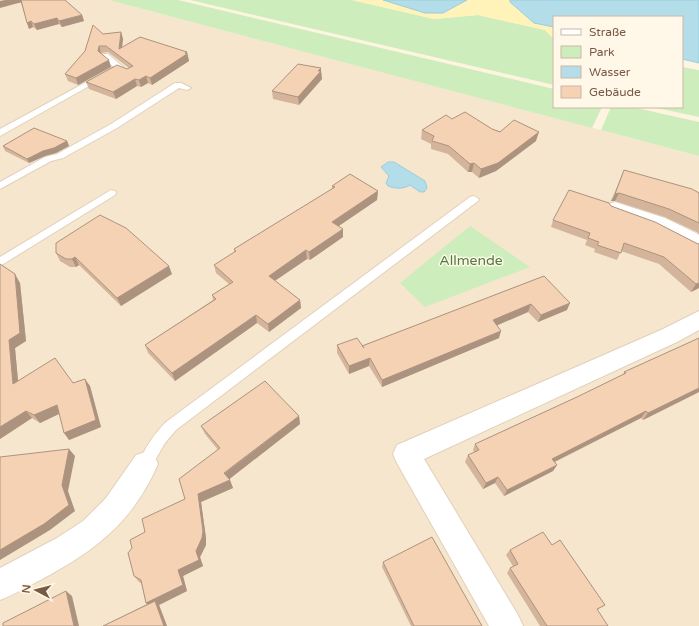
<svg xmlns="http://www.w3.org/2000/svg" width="699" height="626" font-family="'Varela Round',sans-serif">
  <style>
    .residential { fill: #f6e6cd }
    .green { fill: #ceedbd }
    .sand { fill: #fff3b9 }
    .water { fill: #b3dee9; stroke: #98cedc }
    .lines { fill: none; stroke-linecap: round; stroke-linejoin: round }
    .lane-casing { stroke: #e3d0bb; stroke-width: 2 }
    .street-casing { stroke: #e3d0bb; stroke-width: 2 }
    .lane { fill: #fff; fill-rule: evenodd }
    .street { fill: #fff; fill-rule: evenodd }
    .wall { fill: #d4b59c }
    .shaded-wall { fill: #ac937f }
    .building { fill: #f6d2b5; stroke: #ac937f }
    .labels { text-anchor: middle; stroke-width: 3; stroke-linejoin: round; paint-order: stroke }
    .park-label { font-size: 14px; fill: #4c7e3c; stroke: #fff7e8 }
  </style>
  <rect width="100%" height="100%" fill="#fef4df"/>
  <path class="residential" d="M0,0H109L699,156V626H0Z"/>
  <path class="green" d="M109,0H178L554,89V107H602L592,128Z
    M190,0H352L434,19L478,15L545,30L554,39V85Z
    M682,67L699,70V117L652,107H682Z
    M611,107H632L699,122V156L601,130Z
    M470,226L530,267L425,307L400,283Z"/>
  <path class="sand" d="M352,0H383L425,13H443L467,0H510V2L534,23L554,27V39L545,30L478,15L434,19Z"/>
  <path class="water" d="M383,0H467L443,13H425Z
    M510,0H699V63L682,59V17H554V27L534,23L510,2Z
    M388,162H394L425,181L427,188L424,192H420L410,185C404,189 395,189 388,186L386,183L389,176L381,167Z"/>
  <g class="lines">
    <defs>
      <path id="lane" d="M102,54H108L123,67L0,136V129L114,67L102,58Z
        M175,83H181L191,88L187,90L179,88L117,128L63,158L51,161L0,189V182L45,157L57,154L111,124Z
        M111,190L115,191L116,193L115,195L0,266V257Z
        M474,196L479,199L478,201L176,430L165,443L150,469L145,471L140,469L138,464C145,448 154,434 166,422L470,197Z"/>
      <path id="street" d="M615,202L665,218L696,233L699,235V251L692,249L652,228L608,212L606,208L608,204Z
        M699,311V330L677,342L424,459L518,615L523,626H489L397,463L393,454L397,445L661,330Z
        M145,452L154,455L158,464C133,521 98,549 44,578C29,586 15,594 0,600V568L57,538L83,521L106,498L136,455Z"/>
    </defs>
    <use href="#lane" class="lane-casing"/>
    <use href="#street" class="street-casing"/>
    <use href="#lane" class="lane"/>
    <use href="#street" class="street"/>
  </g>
  <path class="wall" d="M0,0H65L82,15L84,21L62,27L59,24L37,30L33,27L29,29L21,3Z
    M121,32L123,39L122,47L187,52L189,61L152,85L148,83L141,87L137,86L116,99L89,89L86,82L129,68L108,52L101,53L111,67L78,85L68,81L65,74L103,34Z
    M321,71L322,79L299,105L273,99L272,91Z
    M452,119L492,129L536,141L496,171L479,178L472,172H468L448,154L431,149V144L421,139L422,130Z
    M67,141L69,146L56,153L45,156L29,163L5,151L3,146Z
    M624,170L699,193V234L697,232L665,217L615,201H611Z
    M332,186L378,191L377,200L338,226L343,229V237L310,260L307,259L275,281L300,300L301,308L269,332L257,323L175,381L148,353L145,345L213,300L212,295L229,284L216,273L214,265L234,253V249L332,189Z
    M611,206L696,243L699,288L691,292L659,264L621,251L617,260L594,252L595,249L585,245L587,240L551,227L553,220Z
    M56,253L172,274L121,306L79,265L76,267H70L60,261Z
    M0,264L20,283L26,341L15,348L18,381L73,383L90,386L101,427L69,440L59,414L40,423L32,418L0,439Z
    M544,276L567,310L538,322L528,312L497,325L499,338L382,387L369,366L349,374L337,353V345L362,346Z
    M624,372L699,392L643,420L641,418L555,462L557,465L553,471L504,496L495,483L483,489L465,462L468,455L474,452L473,450L475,444L577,397L623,375Z
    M299,416L300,424L229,479L233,488L201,502L206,538V545L200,557L203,566L183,576L187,591L159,605L167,626H103L147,604L146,603L141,583L139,582L134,576L145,532L185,499L218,450L205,434L201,426Z
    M552,545L605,605L597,610L608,626H540L507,573L510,568L513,566L506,555L510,550Z
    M383,562L482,626H411L382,567Z"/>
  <path class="shaded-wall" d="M6,0H21L22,2L0,8V1Z
    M82,15L84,21L62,27L59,21Z
    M57,18L59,24L37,30L34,24Z
    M31,21L33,27L29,29L27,23Z
    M121,32L123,39L121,55L119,49Z
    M99,46L101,53L100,58L98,51Z
    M187,52L189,61L152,85L150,78Z
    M109,60L111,67L78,85L76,78Z
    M321,68V72V71L322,79L299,105L298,97Z
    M146,76L148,83L141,87L139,80Z
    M135,79L137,86L116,99L113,92Z
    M539,132L536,141L496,171L479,178L481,169Z
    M67,141L69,146L56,153L45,156L29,163L27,159L43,151Z
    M474,163L472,172H468L470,164Z
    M378,191L377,200L333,230L332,222Z
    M619,193L615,201H611L615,194Z
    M343,229V237L310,260L309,252Z
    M306,250L307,259L270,284L269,276Z
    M75,257L79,265L76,267L72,259Z
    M169,266L172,274L121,306L117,298Z
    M15,274L20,283L26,341L15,348L19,391L13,384L9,340Z
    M699,283V288L691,292L696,284Z
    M300,300L301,308L269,332L268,324Z
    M570,303L567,310L538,322L541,315Z
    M531,304L528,312L491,328L493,320Z
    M256,315L257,323L175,381L172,373Z
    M501,331L499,338L382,387V380Z
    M370,358L369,366L349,374V366Z
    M85,379L90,386L101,427L69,440L64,433Z
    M699,388V392L643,420L648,413Z
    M57,405L63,412L40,423L34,415Z
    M26,411L32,418L0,439V427Z
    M646,411L641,418L548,465L552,459Z
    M299,416L300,424L227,481L230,480L233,488L201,502L206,538V545L200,557L203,566L183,576L187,591L159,605L167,626H164L152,609L146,603L196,551L198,494Z
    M69,449L75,456L68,491L75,511L50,530L0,560V550Z
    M557,465L553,471L504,496L507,490Z
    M498,477L495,483L483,489L486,483Z
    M66,591L72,596L79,626H74Z"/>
  <path class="building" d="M21,0H65L82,15L59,21L57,18L34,24L31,21L27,23Z
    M93,25L103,34L121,32L119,49L140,37L187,52L185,53L187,54L150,78L146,76L139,80L135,79L113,92L86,82L117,65L127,69L133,66L106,46H99L98,51L109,60L76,78L65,74L85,51Z
    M298,64L321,68L318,71H321L298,97L272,91Z
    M465,112L492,129L500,132L514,120L539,132L498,163L481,169L474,163L470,164L449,146L432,141L434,136L422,130L446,115L452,119Z
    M34,128L67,141L54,148L43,151L27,159L3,146Z
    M624,170L692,189L699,193V223L669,209L619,193L615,194Z
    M350,174L378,191L332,222L343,229L309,252L306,250L269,276L300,300L268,324L256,315L172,373L145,345L216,299L212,295L233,282L214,265L236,251L234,249L335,187L332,186Z
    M569,190L609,203L611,206L655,222L696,243L699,244V283L696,284L664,257L624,243L621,253L597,245L599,242L588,238L590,233L553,220Z
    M100,215L126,228L169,266L117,298L75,257L72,259H66L56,253V243Z
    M0,264L15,274L20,333L9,340L13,384L55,358L73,383L85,379L96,420L64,433L57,405L34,415L26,411L0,427Z
    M544,276L570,303L541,315L531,304L493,320L501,331L382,380L370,358L349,366L337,345L357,338L364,348L362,346Z
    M699,338V388L648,413L646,411L552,459L557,465L507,490L498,477L486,483L468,455L479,450L475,444L577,397L626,373L624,372Z
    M265,381L299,416L224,473L230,480L198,494L203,531L202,538L196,551L199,560L178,570L183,585L146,603L141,580L134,576L128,553L132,548L130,540L145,532L142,519L185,499L179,479L220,448L201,426Z
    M69,449L62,485L69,505L44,524L0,550V457Z
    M543,532L552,545L560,540L605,605L597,609L608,626H547L510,568L518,564L510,550Z
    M432,537L482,626H414L383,562Z
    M66,591L74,626H3V623Z
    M155,601L164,626H103Z"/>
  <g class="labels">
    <g class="park-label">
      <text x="471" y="265">Allmende</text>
    </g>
  </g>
  <rect x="553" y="16" width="130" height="92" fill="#fff7e8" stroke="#c9b8a7"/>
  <rect x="561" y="29" width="20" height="6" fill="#ffffff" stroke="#c9b8a7"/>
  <text x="589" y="36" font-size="12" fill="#775945">Straße</text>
  <rect x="561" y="46" width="20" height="12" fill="#ceedbd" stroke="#c9b8a7"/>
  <text x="589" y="56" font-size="12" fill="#775945">Park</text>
  <rect x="561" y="66" width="20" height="12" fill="#b3dee9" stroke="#c9b8a7"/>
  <text x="589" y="76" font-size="12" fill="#775945">Wasser</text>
  <rect x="561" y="86" width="20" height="12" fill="#f6d2b5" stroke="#c9b8a7"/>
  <text x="589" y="96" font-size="12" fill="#775945">Gebäude</text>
  <g transform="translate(36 590) rotate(277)" stroke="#fff7e8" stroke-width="3" paint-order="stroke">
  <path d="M0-3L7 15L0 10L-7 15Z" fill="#775945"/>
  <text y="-6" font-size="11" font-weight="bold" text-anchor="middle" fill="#775945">N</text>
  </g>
</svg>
